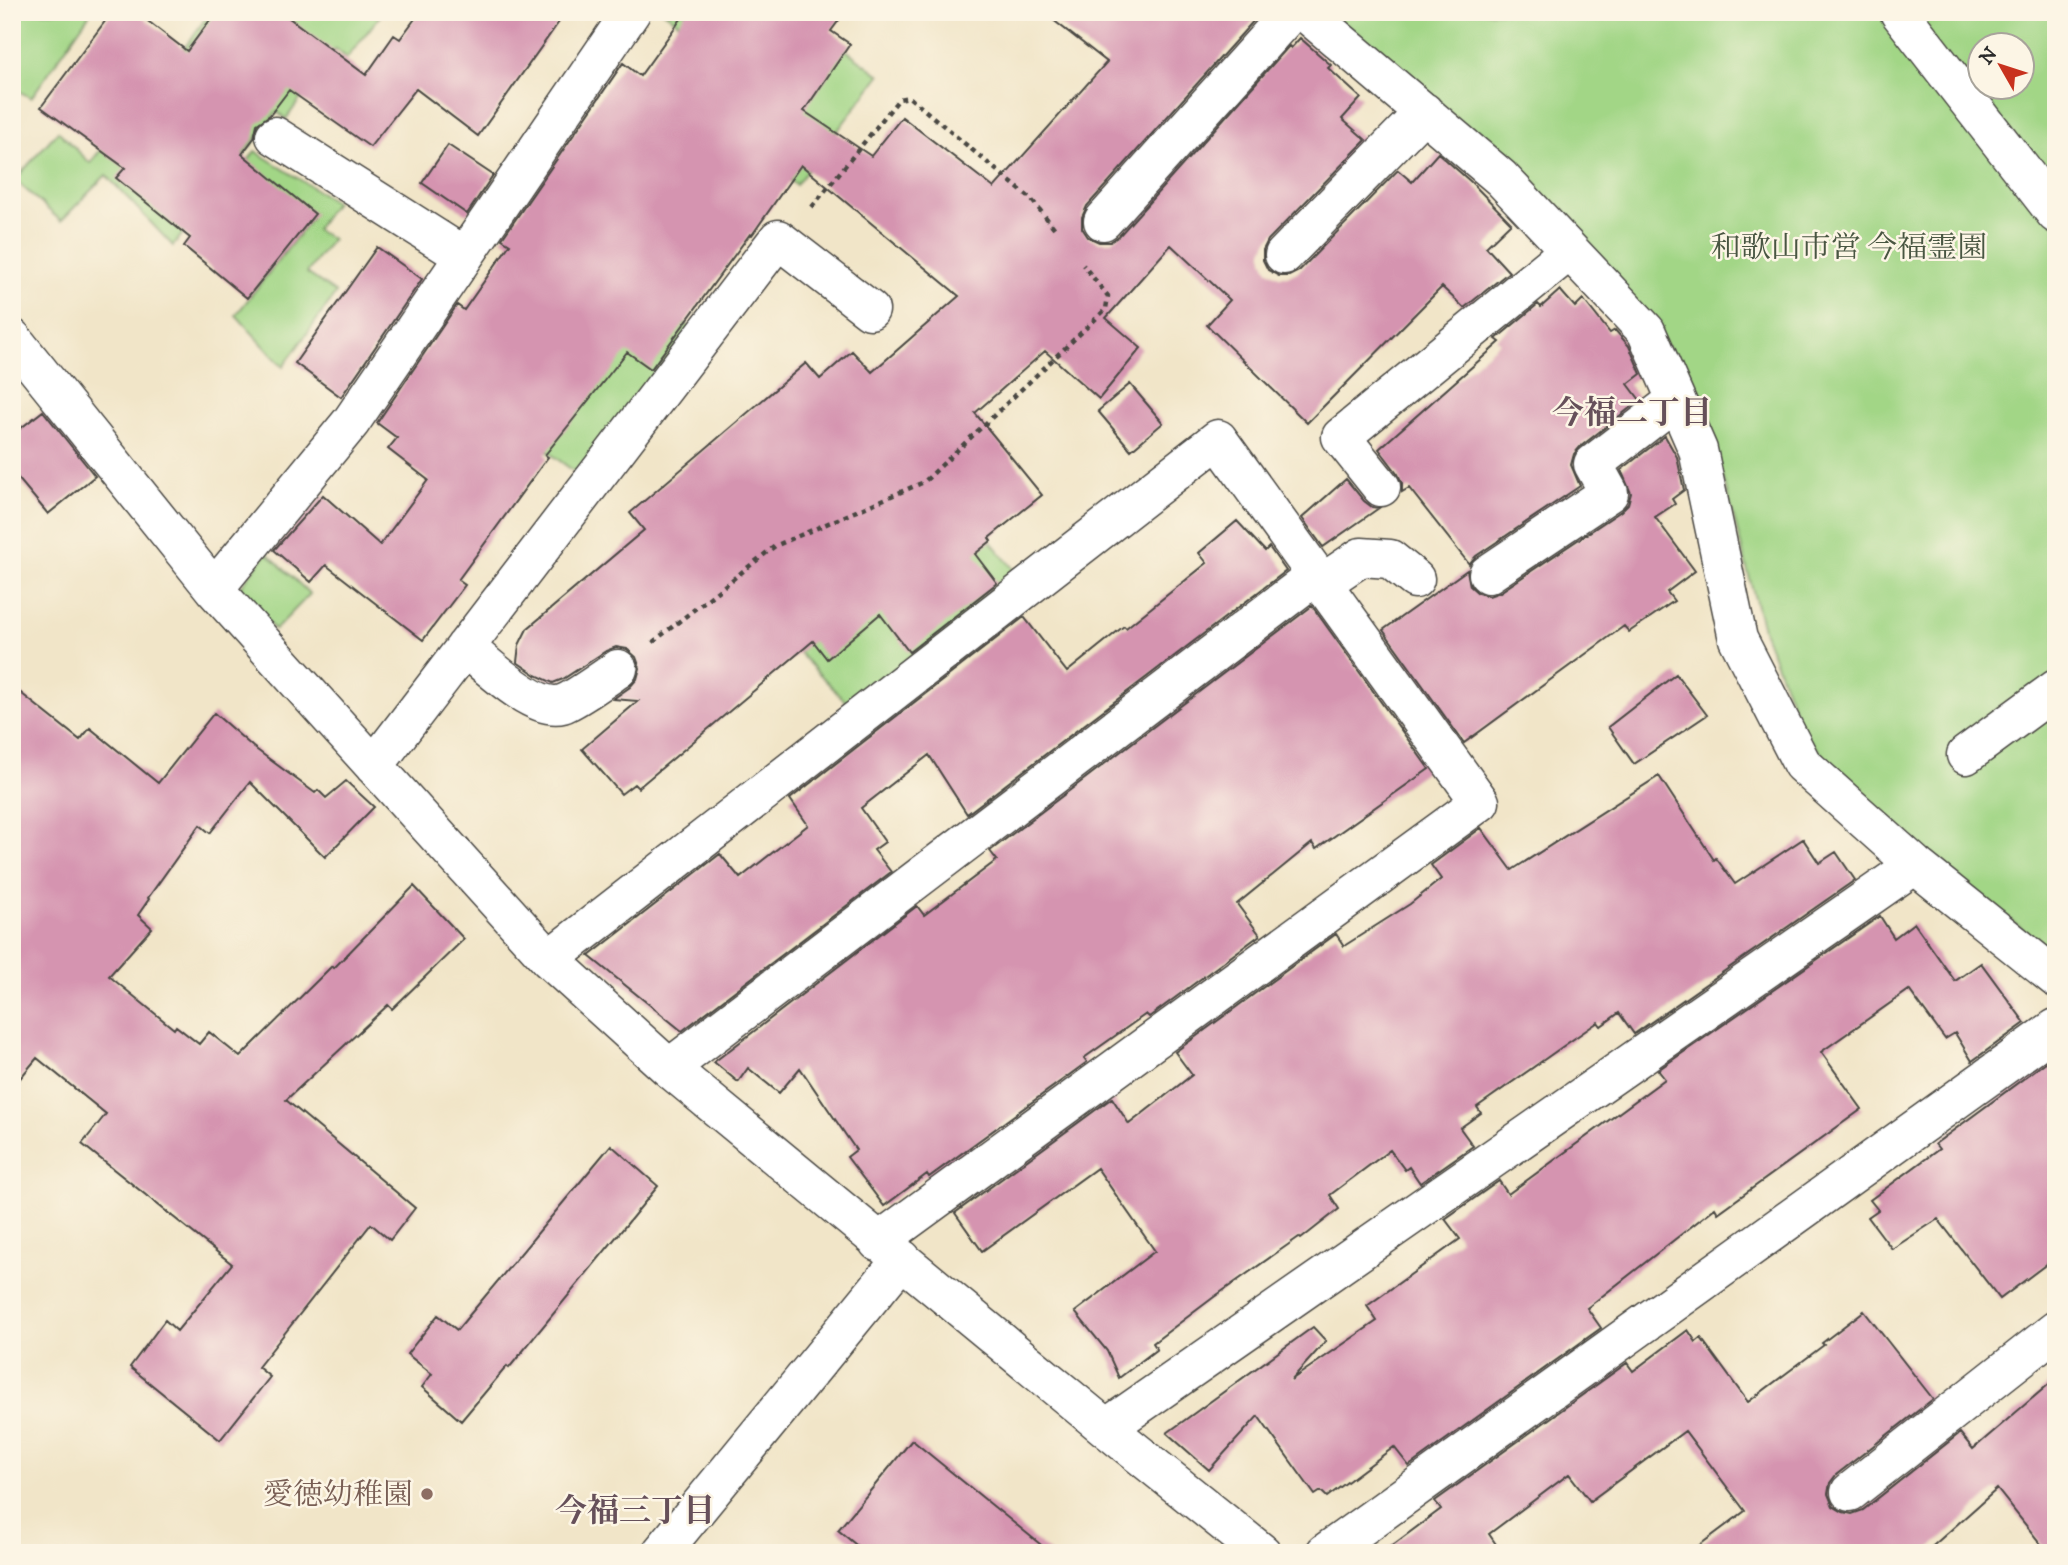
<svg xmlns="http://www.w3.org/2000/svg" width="2068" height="1565" font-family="'IM FELL DW Pica','Noto Serif JP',serif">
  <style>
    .green { fill: #a2d686; stroke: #668058; stroke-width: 2; fill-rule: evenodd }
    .building { fill: #d594b0 }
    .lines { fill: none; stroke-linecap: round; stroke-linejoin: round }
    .minor-casing { stroke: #494743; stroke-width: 41 }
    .path { stroke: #494743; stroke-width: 4.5; stroke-dasharray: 5 5; stroke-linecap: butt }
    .minor { stroke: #fff; stroke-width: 38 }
    .education-dot { fill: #8d6e63; stroke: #fcf5e5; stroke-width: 2.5 }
    .labels { text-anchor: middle; stroke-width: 5; stroke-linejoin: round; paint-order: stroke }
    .park-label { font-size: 30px; fill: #495642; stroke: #fcf5e5 }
    .education-label { font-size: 30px; fill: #785e54; stroke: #fcf5e5; text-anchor: end }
    .neighbourhood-label { font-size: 32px; font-weight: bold; fill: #66505a; stroke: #fcf5e5 }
  </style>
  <rect width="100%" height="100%" fill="#fcf5e5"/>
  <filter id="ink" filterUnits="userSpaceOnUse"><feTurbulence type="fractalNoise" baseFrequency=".0143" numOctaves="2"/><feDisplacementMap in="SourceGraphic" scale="14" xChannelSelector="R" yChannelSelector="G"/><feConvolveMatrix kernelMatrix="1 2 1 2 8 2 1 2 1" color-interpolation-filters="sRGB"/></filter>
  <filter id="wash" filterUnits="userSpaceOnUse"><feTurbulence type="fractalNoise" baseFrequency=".00686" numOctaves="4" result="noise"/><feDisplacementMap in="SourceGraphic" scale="28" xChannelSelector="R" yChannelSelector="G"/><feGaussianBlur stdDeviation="1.57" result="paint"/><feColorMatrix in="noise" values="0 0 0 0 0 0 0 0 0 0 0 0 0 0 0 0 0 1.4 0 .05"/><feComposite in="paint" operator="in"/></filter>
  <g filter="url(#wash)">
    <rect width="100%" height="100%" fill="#f1e5c8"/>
    <path class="green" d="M12,12H91L31,98L12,87Z
      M210,12H383L347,58L336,49L286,119L277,112L173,246L106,175L61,221L15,180L58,131L90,163L189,42Z
      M664,12H794L880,75L796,185L704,117L737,65Z
      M1327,12H2056V956L1974,891L1838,775L1803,732L1764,633L1701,393L1610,270ZM1980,46H2022V88H1980Z
      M255,151L335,202L316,230L332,239L307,273L336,293L283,367L236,315L311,219L245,165Z
      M623,277L690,327L579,475L540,446Z
      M939,479L1021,578L853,709L803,657L748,587Z
      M267,553L310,594L275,630L238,590Z"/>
    <g id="blocks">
      <path class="building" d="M112,12H136L187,51L216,12H281L366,75L394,35L400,39L420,12H566L478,136L416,89L370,147L289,90L270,115L257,124L254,138L242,154L315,214L247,298L184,246L190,238L116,178L125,168L41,107Z
        M686,12H845L831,31L850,44L804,111L871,156L902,117L994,188L1107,62L1043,12H1252L1257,17L1087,206L1082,217V228L1088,237L1099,242H1110L1119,236L1289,46L1291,48L1300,38L1331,65L1328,68L1361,98L1342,119L1366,140L1268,240L1263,250V260L1268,270L1279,276H1289L1299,271L1398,170L1412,182L1438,153L1471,182L1511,223L1486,247L1509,272L1464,308L1442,287L1307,423L1207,325L1230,300L1171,245L1106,318L1141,348L1099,399L1045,351L975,413L1042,495L989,538L991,541L975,554L997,583L909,652L880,614L827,659L813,641L638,788L634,784L621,794L582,749L638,701L613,699L630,687L637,679L640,668L636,657L627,649L616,647L606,651L563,679L553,683L536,675L517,662L519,645L527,629L644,530L630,513L806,363L820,379L852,351L872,372L959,296L801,165L752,235L750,234L651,369L627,352L545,455L548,457L458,580L465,585L423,640L326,565L311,582L274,550L323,495L380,545L428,480L388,449L397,438L377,423L457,305L464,310L510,244L502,239L623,63L640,76Z
        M448,145L493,175L467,214L422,183Z
        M377,247L422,279L341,397L295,363Z
        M1560,290L1575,307L1583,299L1610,333L1615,330L1629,346L1641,374L1628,384L1640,400L1580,447L1574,454L1571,465L1580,486L1476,556L1469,564L1409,488L1402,492V483L1398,474L1379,449L1500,342L1496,339L1538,304L1541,307Z
        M1130,384L1163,423L1131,450L1098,411Z
        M43,411L95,476L48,514L12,471V435Z
        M1665,436L1677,457L1684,490L1672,499L1675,504L1655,517L1695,571L1667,592L1674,601L1629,632L1624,626L1464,743L1383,630L1467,570L1470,586L1478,593L1489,596L1500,592L1621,511L1628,504L1631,493L1621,470Z
        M1346,479L1364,501L1372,507L1379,508L1323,547L1302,518Z
        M1237,521L1265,551L1269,547L1286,571L967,814L929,755L861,808L885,842L874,850L891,872L682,1031L589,956L720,854L740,878L808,825L790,799L1024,617L1067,672L1124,626L1126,628L1207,563L1199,553Z
        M1312,606L1429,769L1316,849L1312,843L1237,904L1260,935L1149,1017L1146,1014L1084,1058L1087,1062L929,1177L927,1174L884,1206L847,1157L856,1150L800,1068L779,1093L748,1068L738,1082L714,1062L917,906L924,915L997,860L990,851Z
        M1676,674L1707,715L1634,764L1608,727Z
        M12,686L80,740L90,728L158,783L214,713L253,747L315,793L318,790L326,798L346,781L374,807L325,857L250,782L210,833L200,825L148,898L149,899L138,915L152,928L109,976L174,1029L176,1026L199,1044L209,1032L240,1057L332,966L334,968L414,886L464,939L392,1009L388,1005L286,1100L415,1208L390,1240L371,1224L258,1367L270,1377L220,1440L130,1367L165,1320L177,1331L232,1264L82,1144L106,1114L37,1058L12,1088Z
        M1659,776L1714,860L1716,858L1735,884L1803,839L1819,863L1836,852L1855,880L1634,1034L1619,1013L1601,1026L1598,1022L1562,1047L1477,1107L1481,1113L1460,1128L1473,1146L1420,1183L1409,1167L1405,1170L1390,1150L1330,1195L1339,1209L1301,1239L1299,1237L1214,1297L1153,1343L1157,1349L1119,1378L1107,1351L1075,1312L1155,1251L1097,1168L982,1251L955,1213L1112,1098L1129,1124L1192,1075L1175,1052L1336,934L1344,946L1410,904L1441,879L1431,865L1481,828L1512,870Z
        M1880,916L1894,938L1914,923L1955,981L1981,963L2025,1023L1972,1061L1955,1033L1945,1039L1909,990L1821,1052L1862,1109L1718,1213L1715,1208L1587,1308L1601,1328L1409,1466L1394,1447L1327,1497L1321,1491L1315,1495L1258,1416L1209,1470L1167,1433L1313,1327L1326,1341L1291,1380L1377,1321L1367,1306L1460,1239L1445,1219L1499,1181L1508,1194L1665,1079L1658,1070Z
        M2050,1059L2056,1066V1257L2000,1299L1938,1219L1892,1249L1868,1217L1878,1210L1870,1200L1939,1149L1935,1144Z
        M611,1145L658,1186L509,1368L507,1366L461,1421L422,1387L432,1374L407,1354L438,1315L457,1330Z
        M1864,1311L1933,1399L1836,1475L1830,1483L1828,1494L1833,1506L1843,1512L1852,1514L1863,1510L1960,1433L1973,1449L2056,1378V1553H2048L1997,1489L1925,1553H1689L1745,1511L1685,1431L1590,1501L1569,1474L1489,1534L1502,1553H1382L1441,1509L1435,1501L1627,1363L1633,1371L1688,1330L1696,1342L1701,1338L1748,1402L1824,1345L1822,1343Z
        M912,1440L1051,1553H866L838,1530Z"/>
    </g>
  </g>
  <g filter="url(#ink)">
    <use href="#blocks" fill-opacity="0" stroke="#494743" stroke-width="2"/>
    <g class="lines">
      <defs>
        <path id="minor" d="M1305,12L1501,178L1646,331L1698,450L1738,639L1802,764L1915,865L2056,978
          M1899,12L2056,214
          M275,136L464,256
          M1103,221L1291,12
          M1284,255L1424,112
          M12,338L214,589L549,959L669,1068L1106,1428L1262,1553
          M1381,487L1341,437L1569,251
          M1488,574L1609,493L1593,464L1676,400
          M1324,582L1361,557L1390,559L1415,579
          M214,589L351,422L631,12
          M465,647C486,664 534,712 562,704C573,701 606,677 618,669
          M1966,755L2056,689
          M374,766L778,239L870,310
          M549,959L1218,439L1480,802L878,1242
          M669,1068L1318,574
          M1106,1428L1915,865
          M1850,1492L2056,1330
          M661,1553L902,1259
          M1325,1553L2056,1028"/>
      </defs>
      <use href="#minor" class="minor-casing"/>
      <path class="path" d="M812,207L899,99L909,97L1031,199L1056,230
        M653,642L775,546L924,482L1106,309L1108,296L1083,265"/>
      <use href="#minor" class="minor"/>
    </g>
  </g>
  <circle class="education-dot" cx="427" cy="1494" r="7"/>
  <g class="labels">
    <g class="park-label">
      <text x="1849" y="257">和歌山市営 今福霊園</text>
    </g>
    <g class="education-label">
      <text x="413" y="1504">愛徳幼稚園</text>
    </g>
    <g class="neighbourhood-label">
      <text x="1632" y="423">今福二丁目</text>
      <text x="635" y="1521">今福三丁目</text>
    </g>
  </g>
  <rect width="2068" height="1565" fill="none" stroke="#fcf5e5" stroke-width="42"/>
  <g transform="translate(2001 66) rotate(309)"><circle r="33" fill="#fcf5e5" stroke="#a8a49b" stroke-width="2"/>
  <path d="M0-5L12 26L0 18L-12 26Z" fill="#c8321e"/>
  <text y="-10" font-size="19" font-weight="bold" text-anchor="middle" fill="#2b2b2b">N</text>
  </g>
</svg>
